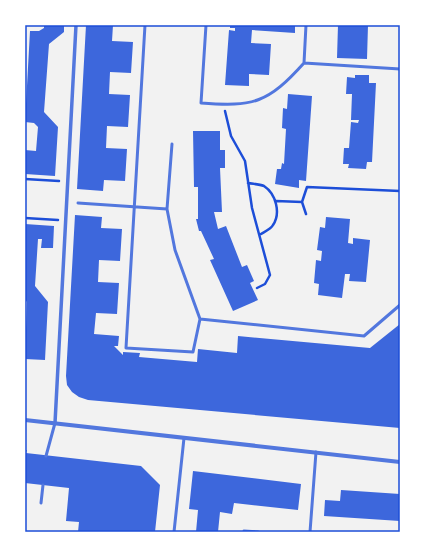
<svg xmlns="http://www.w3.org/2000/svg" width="425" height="557" font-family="Helvetica,sans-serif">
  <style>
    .building { fill: #3d67dc }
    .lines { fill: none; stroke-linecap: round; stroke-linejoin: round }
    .path { stroke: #1d4ed8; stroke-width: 2.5 }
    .service { stroke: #5277de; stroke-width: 3 }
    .pedestrian { stroke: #5277de; stroke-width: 3.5 }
    .minor { stroke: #5277de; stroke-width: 4 }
    .neatline { fill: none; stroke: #1d4ed8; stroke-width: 1.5 }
  </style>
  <rect width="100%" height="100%" fill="#f2f2f2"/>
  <path class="building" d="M44,25H64V32L49,44L44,112L58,127L55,176L25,174V150L36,151L38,127L34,123L25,122L30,31H39L44,28Z
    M86,25H113L112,41L133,42L131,73L110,72L109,94L130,95L128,127L107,126L106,148L127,149L125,181L104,180L103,191L77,189Z
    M230,25H295V33L252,30L251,43L271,44L269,75L249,74V86L225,85L229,30L235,31V28H230Z
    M338,25H368L367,59L337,58Z
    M355,75H369V83H376L372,162H367L366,169L348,168L349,164H343L344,148H349L351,122L358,123L359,120H351L352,94H346L347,77L355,78Z
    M288,94L312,96L306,181L299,180V188L275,184L277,169H281L282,163L284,164L286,129L282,128L283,108L287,109Z
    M193,131H220V150H225V168H220L222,212H214L218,229L226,226L242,267L247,265L254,281L250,283L258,300L233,311L210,260L214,259L201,231H199L196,219H198V187H194Z
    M75,215L102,217L101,228L122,229L120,261L99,260L98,282L119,283L117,314L96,313L94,334L119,336L118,346H114L123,355V352L140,353L139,357L197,362L198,349L237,353L238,336L370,348L400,324V428L88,400L79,397L72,392L67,385L66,376Z
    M326,217L350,219L348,243L353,244V238L370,240L366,282L349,281L350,274H345L342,298L318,295L319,284L314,283L316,260L321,261L322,251L317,250L320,227L325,228Z
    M25,224L54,226L53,248H41L42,239H38L35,286L48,302L45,360L25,359L27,302L25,299Z
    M25,450H27L26,453L141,466L160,485L155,532H78L79,522L66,521L69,488L25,483Z
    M193,471L301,484L298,510L234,503L232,514L220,512L218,532H196L198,510L189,509Z
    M341,490L400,494V521L324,516L325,500L340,501Z"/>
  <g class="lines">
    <path class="path" d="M225,111L231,136L245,161L252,208L270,275L265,284L257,288
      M25,179L59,181
      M248,183C253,184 259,184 264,186C276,194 281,213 273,225C271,229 264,232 261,234
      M276,201L302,202L306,214
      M302,202L307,187L400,191
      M25,218L58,220"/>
    <path class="service" d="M145,25L126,348L193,352L200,319L175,250L167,209L172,144
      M206,25L201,103C254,107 268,103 304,63
      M306,25L304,63L400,69
      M78,203L167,209
      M200,319L364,336L400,305
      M46,456L55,423
      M41,503L43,485
      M244,531L258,532
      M174,532L184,438
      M310,532L316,452"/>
    <path class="pedestrian" d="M55,423L76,25"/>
    <path class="minor" d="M25,420L400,462"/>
  </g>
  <rect width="425" height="557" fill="none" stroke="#ffffff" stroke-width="52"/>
  <rect x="26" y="26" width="373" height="505" class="neatline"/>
</svg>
